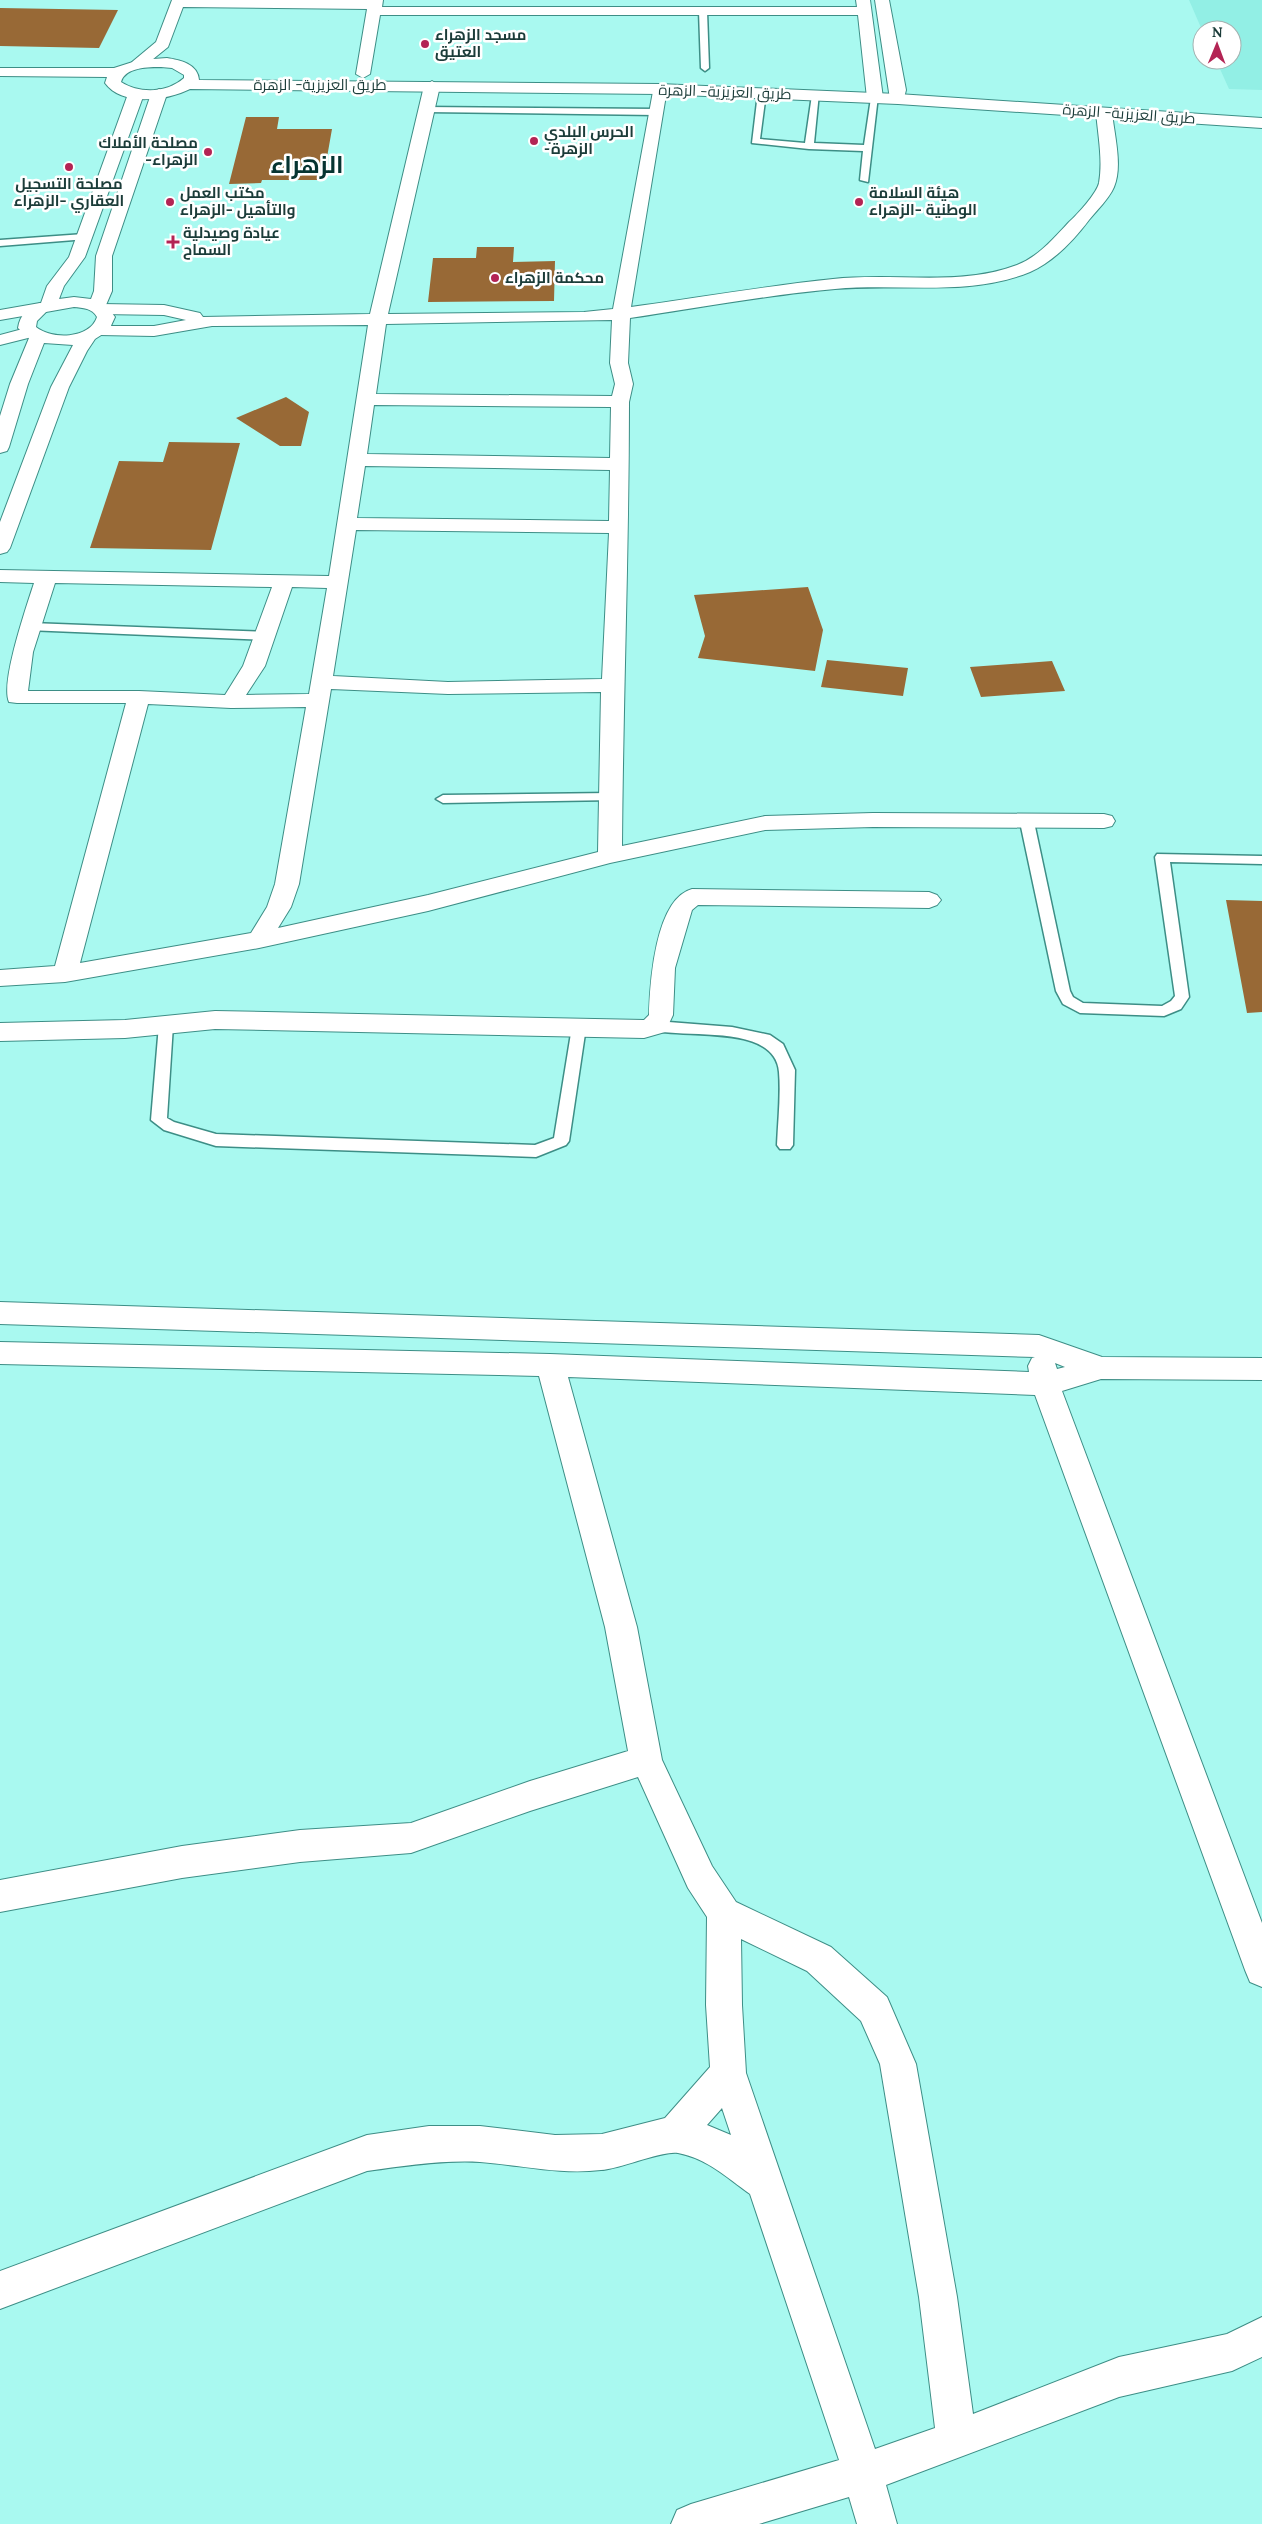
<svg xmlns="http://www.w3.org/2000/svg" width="1262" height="2524" font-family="Lora,Cairo,serif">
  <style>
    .built { fill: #92efe5 }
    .building { fill: #986936 }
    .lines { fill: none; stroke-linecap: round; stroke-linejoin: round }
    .service-casing { stroke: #3d8e86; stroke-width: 3 }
    .minor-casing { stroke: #3d8e86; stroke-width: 2 }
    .tertiary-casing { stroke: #3d8e86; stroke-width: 2 }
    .primary-casing { stroke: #3d8e86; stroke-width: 2 }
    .service { fill: #fff; fill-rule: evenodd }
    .minor { fill: #fff; fill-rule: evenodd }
    .tertiary { fill: #fff; fill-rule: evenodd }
    .primary { fill: #fff; fill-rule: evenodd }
    .poi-dot { fill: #b32454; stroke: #fff; stroke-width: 2 }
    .labels { text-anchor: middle; stroke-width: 5; stroke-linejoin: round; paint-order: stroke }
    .far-poi-label { font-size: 15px; font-weight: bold; fill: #1b3c39; stroke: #fff; text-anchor: start }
    .far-street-label { font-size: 15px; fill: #1b3c39; stroke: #fff }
    .far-town-label { font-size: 24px; font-weight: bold; fill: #063431; stroke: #fff }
  </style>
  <rect width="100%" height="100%" fill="#a9f9f0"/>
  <path class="built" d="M1189,0H1262V90L1229,89L1216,60H1232V30H1202Z"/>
  <path class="building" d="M0,8L118,10L99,48L0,46Z
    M246,117H279L277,129H332L323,180H262L261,183L229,184Z
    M477,247H514L513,262L555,261L554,301L428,302L433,258H476Z
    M286,397L309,412L301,446H280L236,418Z
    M169,442L240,443L211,550L90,548L119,461L163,462Z
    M808,587L823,630L815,671L698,658L705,636L694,595Z
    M827,660L908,668L903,696L821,687Z
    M1052,661L1065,691L981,697L970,667Z
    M1226,900L1262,901V1012L1247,1013Z"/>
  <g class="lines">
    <defs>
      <path id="service" d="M703,8L707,11L709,68L705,71L701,68L699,11Z
        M762,90L766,93L760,139L805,143L812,95L819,93L814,143L864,145L871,98L878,96L868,182L860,180L863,151L809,149L752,143L758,93Z
        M423,107L656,109L661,112L656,115L426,112L423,111Z
        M84,234L87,235V239L0,246V240Z
        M31,623L266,632L272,636L266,640L27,630L25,627Z
        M611,793L618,797L616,800L443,803L436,799L443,795Z
        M1027,818L1034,822L1070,991L1073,997L1083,1003L1162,1006L1171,1001L1175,996L1155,857L1157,854L1262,856V864L1170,862L1189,997L1181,1009L1164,1016L1080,1013L1063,1004L1056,991L1020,822Z
        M166,1020L173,1025L167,1118L174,1122L216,1134L535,1145L554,1138L572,1027L574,1023H584L586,1027L569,1141L566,1145L536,1157L216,1146L164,1130L151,1120L159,1025Z
        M656,1021L732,1027L770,1035L783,1044L795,1070L793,1145L790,1149H780L777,1145C778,1121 781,1095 779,1072C775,1023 685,1039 651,1030L649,1026L651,1022Z"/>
      <path id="minor" d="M172,0H383L382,7H857L856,0H870L883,98L875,103L867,98L858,15H380L370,74L363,78L356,74L367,9L183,7L168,47L142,68H132L130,65L132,62L156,42Z
        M875,0H889L906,90L903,102H893L890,99Z
        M432,81L440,86L388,314L584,312L613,309L654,86L659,84L667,89L631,307C698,298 765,286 833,279C893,272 960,287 1017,265C1038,257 1054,238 1069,222C1077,215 1097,193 1099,183C1103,160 1098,135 1096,112L1099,109H1109L1112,112C1114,134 1123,166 1114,187C1109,199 1097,210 1089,220C1074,240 1053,262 1030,272C970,297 898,283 835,289C767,295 698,308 630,318L628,363L633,384L629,402C629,550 623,698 622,846L765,816L873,813L1104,814L1112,816L1115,821L1112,826L1104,828L873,827L765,830L610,863L428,911L259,948L65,982L0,986V970L55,966L126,703H17L9,702C0,683 27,605 34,583L0,582V570L329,576L368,325L212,326L154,336L99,335L93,334L90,330L93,326H154L186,320L164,315L101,314L95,313L92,309L95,305L101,304L164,305L200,313L203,317L370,314L424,86ZM612,320L610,363L615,384L612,396L376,394L386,324ZM374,405L611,407L610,458L367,454ZM365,466L610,470L609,521L357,518ZM356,530L609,533L602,679L448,682L333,676ZM55,583L272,587L243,666L225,695L139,691H28L33,652ZM292,587L327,588L309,694L246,695L265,666ZM331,689L448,694L601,692L598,852L428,895L278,928L291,907L299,884ZM148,704L231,708L306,707L275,884L267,907L251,933L80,963Z
        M40,303L46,304L49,308L46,312L0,320V310Z
        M30,327L36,328L39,332L36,336L0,345V335Z
        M692,889L929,892L937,895L941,900L937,905L929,908L698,905L692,910L675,968L673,1015L665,1032L644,1038L215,1029L125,1038L0,1041V1023L125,1020L215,1011L644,1020L649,1015C650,983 655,899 692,889Z
        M0,1302L1039,1335L1102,1357L1262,1358V1380L1101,1379L1062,1391L1262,1923V1987L1250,1982L1245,1970L1035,1395L568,1377L637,1627L662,1760L712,1866L736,1902L831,1947L887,1997L916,2064L957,2297L973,2414L1119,2357L1227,2334L1262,2317V2357L1232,2371L1119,2397L886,2485L897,2524H857L849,2497L759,2524H671L677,2510L691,2504L839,2460L750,2194C726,2177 708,2159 678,2153C664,2150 619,2169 601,2170C560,2175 521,2165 480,2162C442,2160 405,2166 367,2171L0,2309V2271L367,2135L429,2126H480L555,2135L602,2134L665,2118L710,2067L706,2005L707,1917L688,1888L638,1777L530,1811L411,1853L300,1862L182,1878L0,1912V1880L182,1846L300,1830L411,1823L530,1781L628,1751L605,1627L539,1376L0,1364V1342L550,1354L1029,1372L1028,1366L1032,1358L1035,1357L0,1324ZM1055,1363L1065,1367L1057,1369ZM741,1939L807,1971L861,2021L880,2064L919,2297L935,2428L875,2449L746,2073L742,2005ZM722,2108L731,2135L707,2125Z"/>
      <path id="tertiary" d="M136,89L144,94L85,257L64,286L59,299L74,297L91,299L94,291L96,256L151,94L159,89L164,91L167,94L112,256V291L106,305L115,317L109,330L95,339L87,351L69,387L10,548L7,552L0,554V522L51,387L73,345L44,343L28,384L9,447L7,451L0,453V416L10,384L29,338L18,328C20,315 28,306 41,303L47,286L69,257L128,94ZM74,307C83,308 92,308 97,317C90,339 52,340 36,327L37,321L46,312Z"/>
      <path id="primary" d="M167,58C180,60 198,64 199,80L659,84L898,94L1262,118V128L898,104L659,94L190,89C168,100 122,107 105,83L107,77L0,76V68H114L139,60ZM161,67L172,68L184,75V78C167,93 140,94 121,82C125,67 149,67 161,67Z"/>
    </defs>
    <use href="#service" class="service-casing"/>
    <use href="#minor" class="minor-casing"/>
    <use href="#tertiary" class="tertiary-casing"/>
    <use href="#primary" class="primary-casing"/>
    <use href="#service" class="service"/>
    <use href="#minor" class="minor"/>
    <use href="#tertiary" class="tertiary"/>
    <use href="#primary" class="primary"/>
  </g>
  <g class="poi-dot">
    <circle cx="425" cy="44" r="5"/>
    <circle cx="534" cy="141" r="5"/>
    <circle cx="208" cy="152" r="5"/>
    <circle cx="69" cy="167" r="5"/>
    <circle cx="170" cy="202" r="5"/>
    <circle cx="859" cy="202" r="5"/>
    <path d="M170.5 234.5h5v5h5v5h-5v5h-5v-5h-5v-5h5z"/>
    <circle cx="495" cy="278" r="5"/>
  </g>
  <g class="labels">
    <g class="far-poi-label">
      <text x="435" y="40">مسجد الزهراء<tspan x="435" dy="17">العتيق</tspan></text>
      <text x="544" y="137">الحرس البلدي<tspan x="544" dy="17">-الزهرة</tspan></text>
      <text x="198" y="148" text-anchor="end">مصلحة الأملاك<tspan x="198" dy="17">-الزهراء</tspan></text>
      <text x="69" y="189" text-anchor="middle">مصلحة التسجيل<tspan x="69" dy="17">العقاري -الزهراء</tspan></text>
      <text x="180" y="198">مكتب العمل<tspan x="180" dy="17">والتأهيل -الزهراء</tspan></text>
      <text x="869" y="198">هيئة السلامة<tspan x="869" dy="17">الوطنية -الزهراء</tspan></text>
      <text x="183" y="238">عيادة وصيدلية<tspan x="183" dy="17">السماح</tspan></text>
      <text x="505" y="283">محكمة الزهراء</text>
    </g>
    <g class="far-street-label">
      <text x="320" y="90">طريق العزيزية- الزهرة</text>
      <text transform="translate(725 92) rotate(2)" y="5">طريق العزيزية- الزهرة</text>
      <text transform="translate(1129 114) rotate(4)" y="5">طريق العزيزية- الزهرة</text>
    </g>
    <g class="far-town-label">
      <text x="307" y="173">الزهراء</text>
    </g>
  </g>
  <g transform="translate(1217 45) rotate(1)"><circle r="24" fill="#ffffff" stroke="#a4b1b0"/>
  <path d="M0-4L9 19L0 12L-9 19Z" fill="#b32454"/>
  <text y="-8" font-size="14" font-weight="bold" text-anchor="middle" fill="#1b3c39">N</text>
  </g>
</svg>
